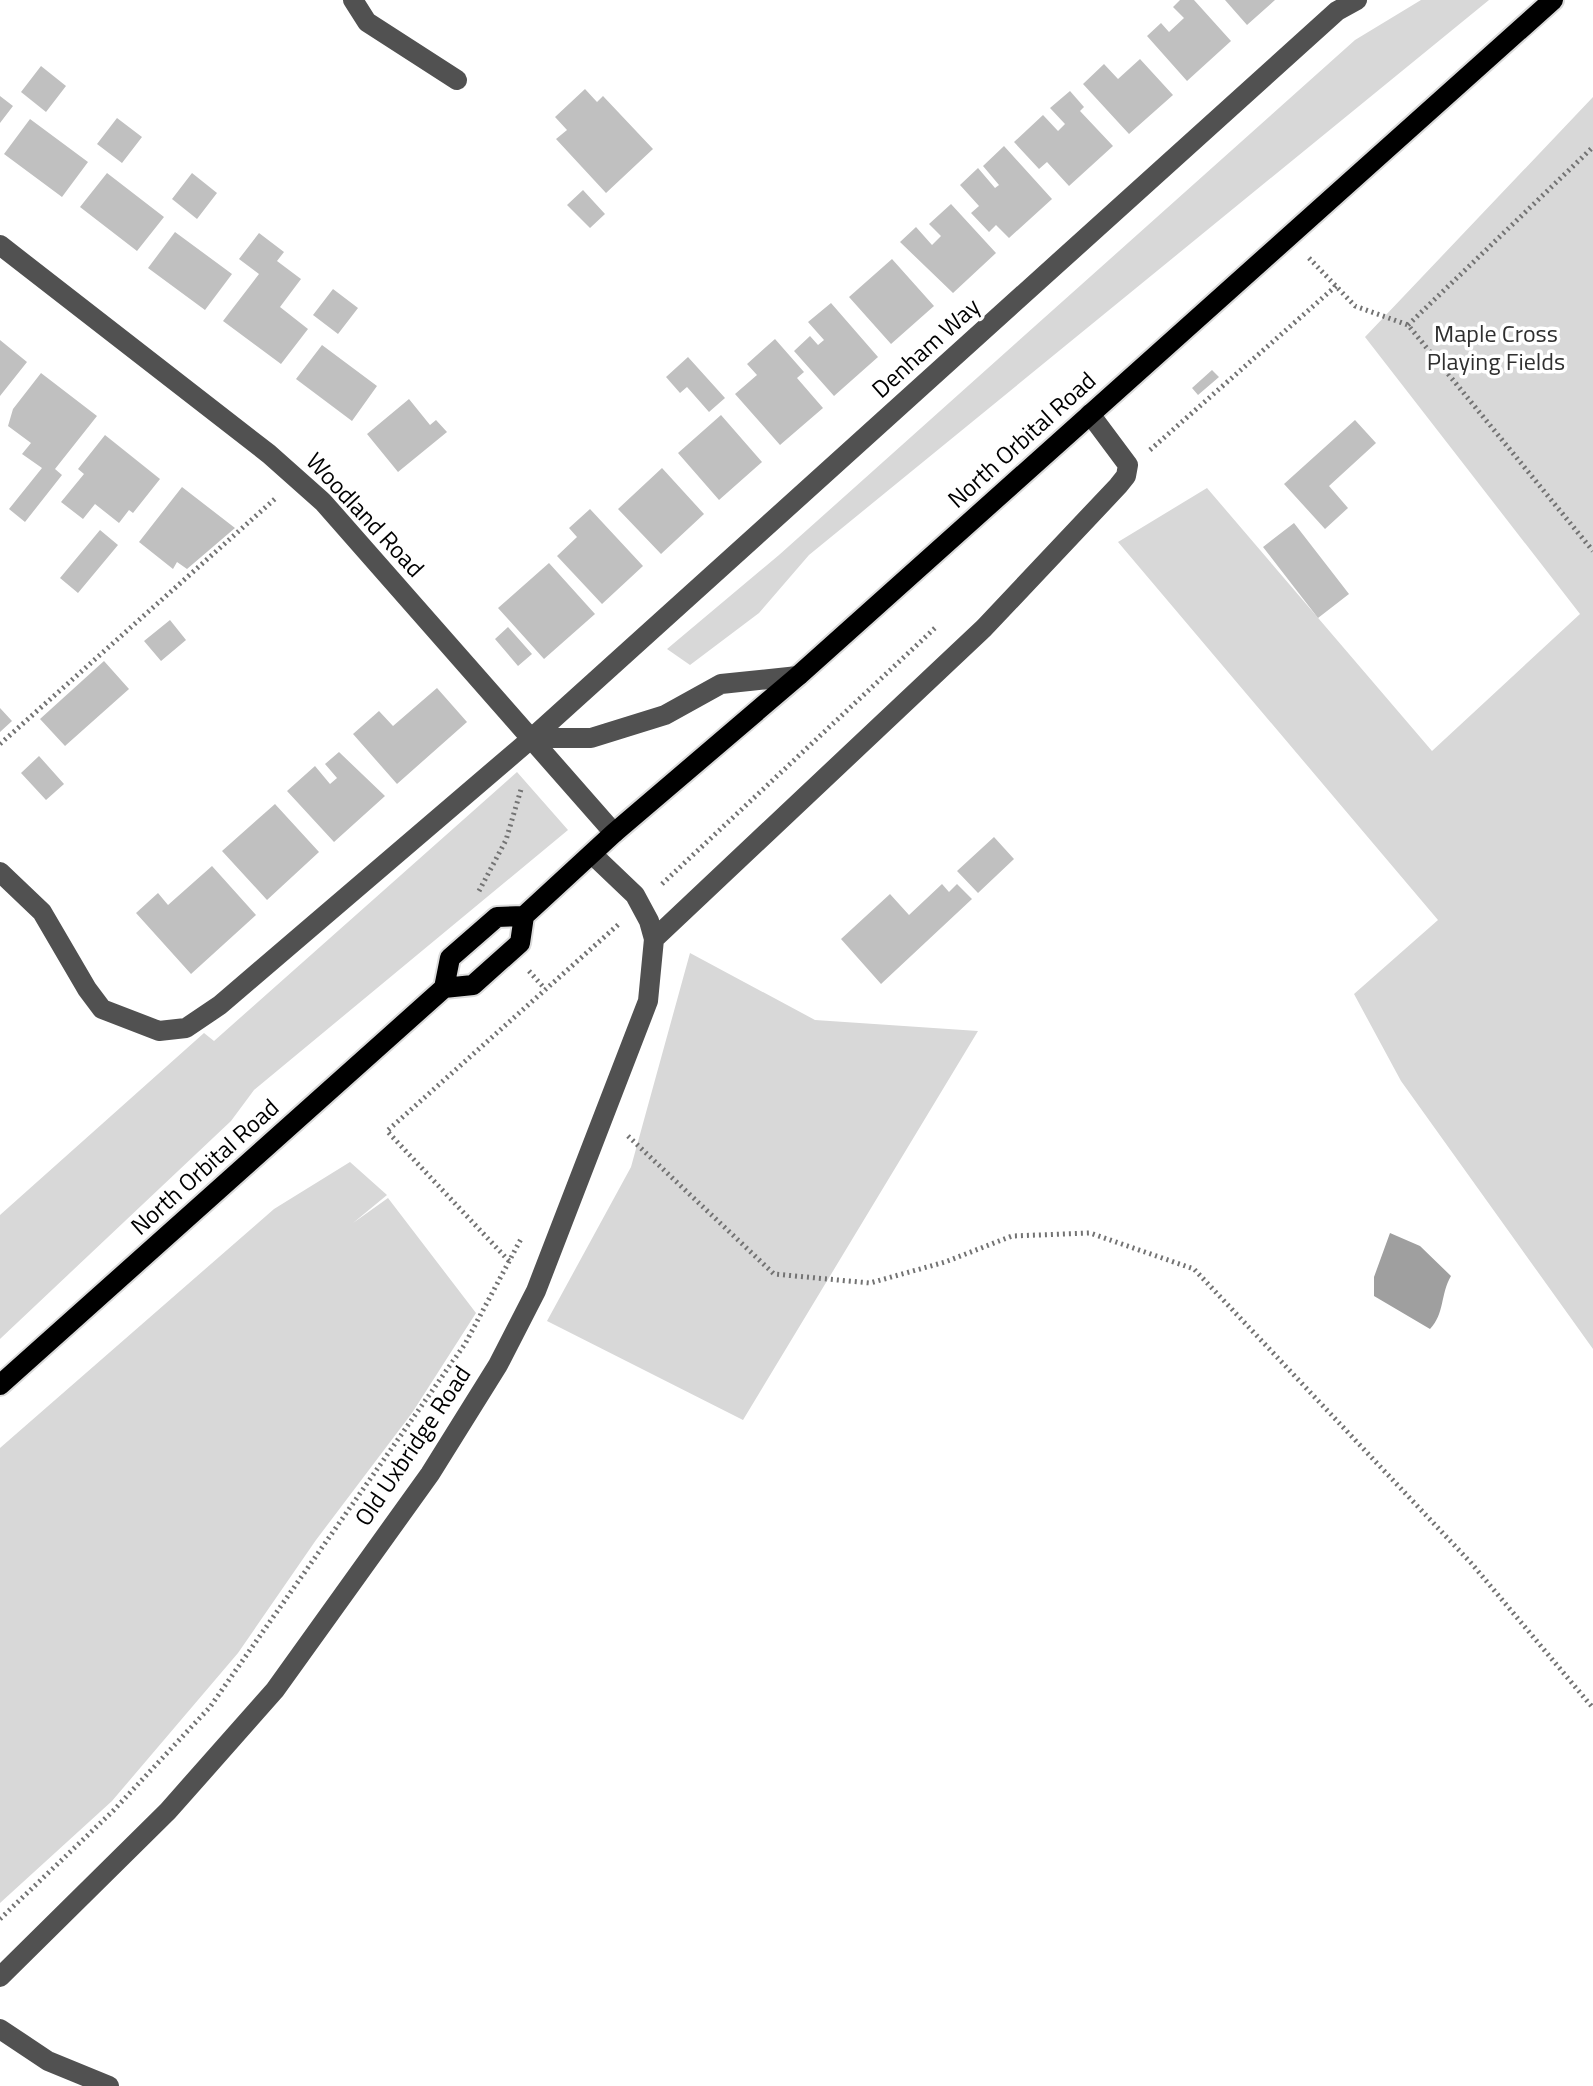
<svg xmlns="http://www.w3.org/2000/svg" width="1593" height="2086" font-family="'Titillium Web',sans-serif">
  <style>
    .green { fill: #d8d8d8 }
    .water { fill: #9f9f9f }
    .building { fill: #c0c0c0 }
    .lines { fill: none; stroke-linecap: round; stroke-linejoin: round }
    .major-casing { stroke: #dbdbdb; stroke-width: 24 }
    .path { stroke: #737373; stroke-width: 5; stroke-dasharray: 2 4; stroke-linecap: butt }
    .minor { stroke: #515151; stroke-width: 20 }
    .major { stroke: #000; stroke-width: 20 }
    .labels { text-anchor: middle; stroke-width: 7; stroke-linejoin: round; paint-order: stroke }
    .park-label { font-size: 24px; fill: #2f2f2f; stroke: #fff }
    .street-label { font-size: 24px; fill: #000; stroke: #fff }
  </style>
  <rect width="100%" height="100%" fill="#fff"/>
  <path class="green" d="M1421,0H1489L809,555L759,613L690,665L667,649L779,555L1355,40Z
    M1593,97V1349L1401,1081L1354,994L1438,920L1118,542L1207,488L1432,751L1580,614L1365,337Z
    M517,772L568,830L254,1090L231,1121L0,1339V1215L204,1033L214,1041Z
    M690,953L815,1020L978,1031L743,1420L547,1321L631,1167Z
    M350,1162L387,1195L353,1223L388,1198L476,1313L412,1413L316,1540L238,1653L112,1801L0,1903V1448L274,1209Z"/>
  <path class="water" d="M1390,1233L1420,1246L1451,1276C1440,1295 1445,1313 1430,1329L1374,1296V1277Z"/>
  <path class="building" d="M1180,0H1194L1231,41L1187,81L1147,36L1161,23L1169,32L1184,18L1173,7Z
    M1225,0H1275L1247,25Z
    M1140,59L1173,95L1129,134L1083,84L1104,64L1118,79Z
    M41,66L66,86L46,112L21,92Z
    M585,89L597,102L603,96L653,149L606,193L556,139L567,130L555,117Z
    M1070,91L1084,107L1080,111L1113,146L1069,186L1047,162L1039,169L1014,142L1043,115L1058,131L1065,124L1050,108Z
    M0,96L13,106L0,123Z
    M117,118L142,137L122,163L97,144Z
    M30,119L88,162L62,197L4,154Z
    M1004,146L1052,199L1009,238L996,225L989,232L971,213L979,206L960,185L978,168L995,188L999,185L983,166Z
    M107,173L164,217L137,251L80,207Z
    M192,173L217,193L197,219L172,199Z
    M583,190L605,214L590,228L567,205Z
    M951,204L996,253L953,293L900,242L916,227L932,245L941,236L929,224Z
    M175,232L232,274L205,310L148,268Z
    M259,233L284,252L277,261L301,279L280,307L308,329L281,364L223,321L259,274L239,259Z
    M892,259L934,306L891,344L849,297Z
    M333,289L358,308L338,334L313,315Z
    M831,303L878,357L834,396L794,351L810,336L818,345L824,340L808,322Z
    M775,339L804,372L797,378L823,408L780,445L735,394L757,375L747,364Z
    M0,340L27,362L0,396Z
    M322,345L377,386L352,421L296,379Z
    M688,357L725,398L709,412L687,387L680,393L666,377Z
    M1212,370L1219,377L1198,395L1192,388Z
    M41,373L97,416L55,469L62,475L25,522L9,509L42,468L22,454L31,443L8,426L13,409Z
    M409,399L430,425L436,420L447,432L398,472L367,434Z
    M721,415L762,462L719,500L678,453Z
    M1355,420L1376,443L1329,486L1348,508L1325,529L1284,484Z
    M105,435L160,479L133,513L129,510L119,523L95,504L83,519L61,502L84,474L78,469Z
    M662,468L704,514L661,554L618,509Z
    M182,487L235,528L187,569L177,562L173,569L139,542Z
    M590,509L643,566L602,604L557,556L577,537L569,528Z
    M1294,523L1349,594L1318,618L1263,547Z
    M100,530L118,545L78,593L60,578Z
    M549,563L595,614L544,659L498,608Z
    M170,620L186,640L161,661L144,641Z
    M508,627L532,654L518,666L495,639Z
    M104,661L129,689L65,746L40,719Z
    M437,688L467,722L397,784L353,734L379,711L393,726Z
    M0,708L12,721L0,732Z
    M339,752L385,796L334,842L287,791L315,766L330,784L337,778L325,764Z
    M39,756L64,784L46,800L21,773Z
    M275,804L319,852L267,900L222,851Z
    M994,837L1014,859L978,893L957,871Z
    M212,866L256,915L191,974L136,913L158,893L168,905Z
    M942,884L949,892L957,884L972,899L881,984L841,939L890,894L909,915Z"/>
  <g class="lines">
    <defs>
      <path id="major" d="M444,988L450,958L497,917L524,916
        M0,1385L444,988L473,985L520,943L524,916L614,833L798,676L1553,0"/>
    </defs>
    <use href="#major" class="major-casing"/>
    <path class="path" d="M1309,258L1355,306L1408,325L1593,551
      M1408,325L1593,147
      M1150,450L1336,286
      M0,744L277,497
      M662,884L935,628
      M479,891L506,840L522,786
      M529,971L545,989
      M628,1136L774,1274L870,1283L945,1262L1012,1236L1090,1233L1194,1269L1472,1564L1593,1708
      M509,1261L387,1131L620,923
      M0,1919L113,1811L210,1707L465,1344L522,1237"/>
    <path class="minor" d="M353,0L367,22L457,80
      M0,245L269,454L323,502L614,833
      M532,738H591L665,715L721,684L798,676
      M0,872L42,912L87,989L102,1009L159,1031L186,1028L220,1005L532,738L1337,11L1357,0
      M654,939L984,628L1118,486L1126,476L1128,465L1090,414
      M0,1977L168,1811L275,1690L430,1474L498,1365L536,1291L648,1001L654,939L649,921L635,895L592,854
      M0,2029L48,2061L109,2086"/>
    <use href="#major" class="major"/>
  </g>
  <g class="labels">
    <g class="park-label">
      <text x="1496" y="342">Maple Cross<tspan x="1496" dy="28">Playing Fields</tspan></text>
    </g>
    <g class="street-label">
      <text transform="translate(926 348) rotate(-42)" y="8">Denham Way</text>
      <text transform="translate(1022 440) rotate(-42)" y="8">North Orbital Road</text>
      <text transform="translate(365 515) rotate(47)" y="8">Woodland Road</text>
      <text transform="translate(205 1167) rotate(-42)" y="8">North Orbital Road</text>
      <text transform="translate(413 1446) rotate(-56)" y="8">Old Uxbridge Road</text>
    </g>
  </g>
</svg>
